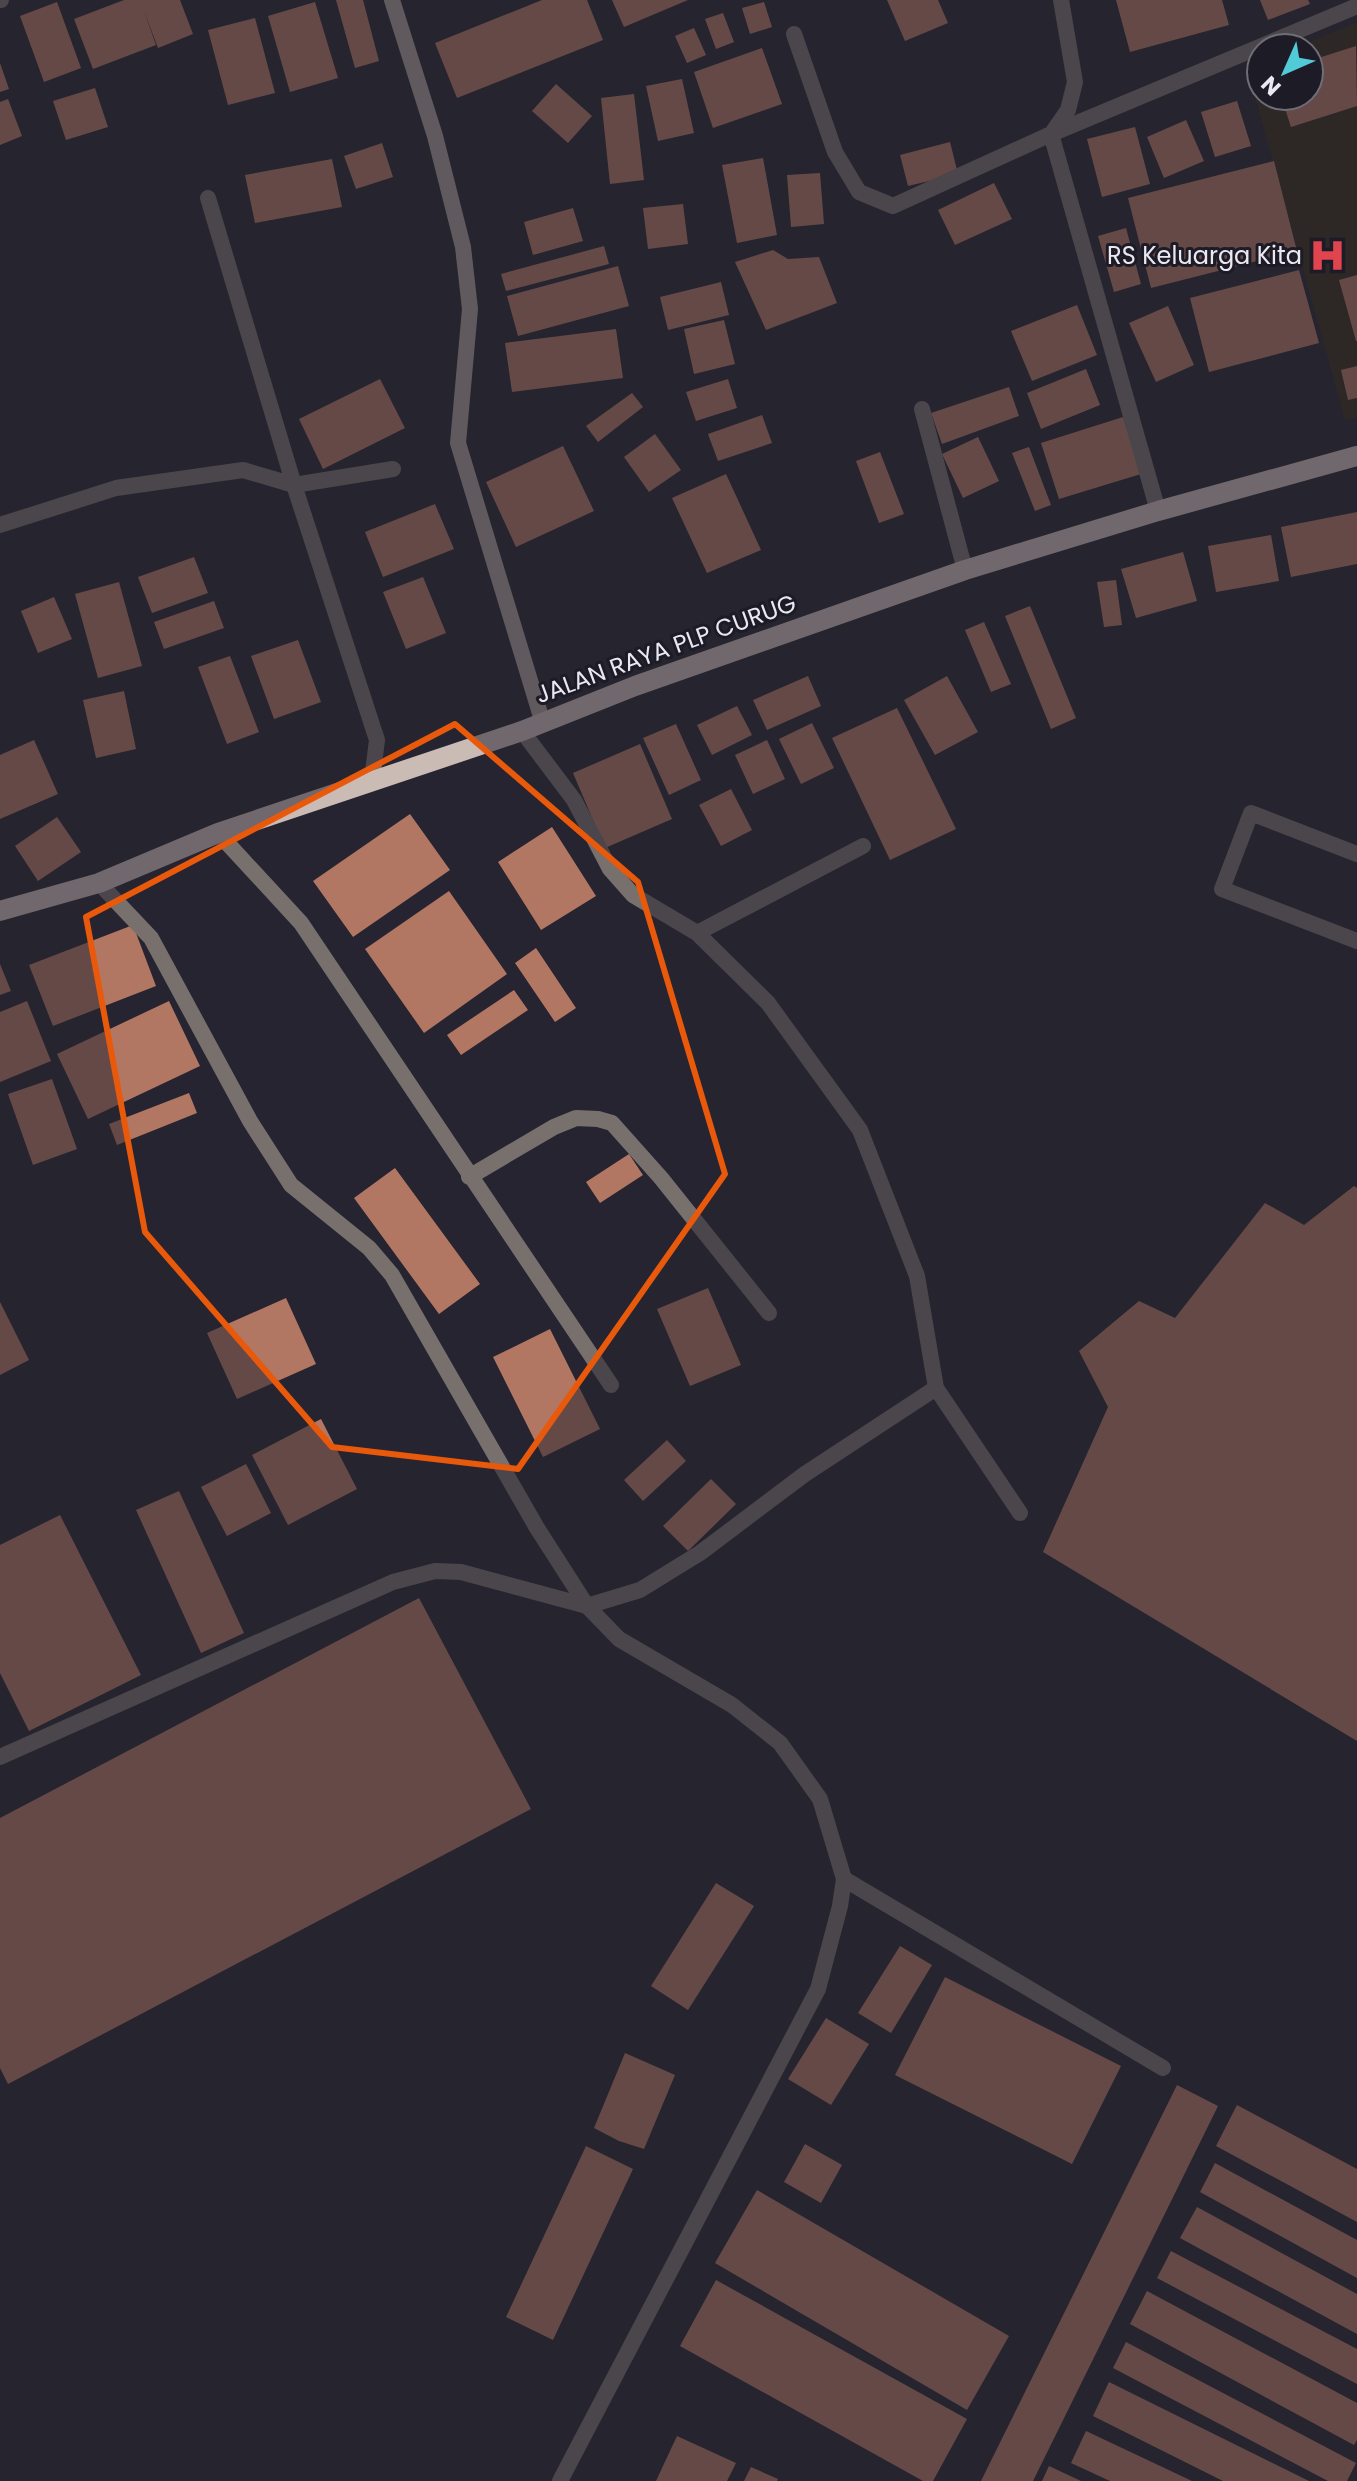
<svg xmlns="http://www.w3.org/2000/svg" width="1357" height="2481" font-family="Poppins,sans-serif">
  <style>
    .medical { fill: #362b1c }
    .building { fill: #b27763 }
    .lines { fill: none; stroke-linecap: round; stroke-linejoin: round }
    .lane { stroke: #77706d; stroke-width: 16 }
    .street { stroke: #77706d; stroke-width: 16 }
    .secondary { stroke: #a69a96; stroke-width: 16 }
    .primary { stroke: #cabbb5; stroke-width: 20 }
    .marked { fill: none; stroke: #e8590c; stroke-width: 6; stroke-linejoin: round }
    .labels { text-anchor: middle; stroke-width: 6; stroke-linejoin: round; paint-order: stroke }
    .poi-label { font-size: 24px; fill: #eae9f2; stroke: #1d1b26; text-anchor: end }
    .street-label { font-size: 24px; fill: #eae9f2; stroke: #1d1b26 }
  </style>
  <rect width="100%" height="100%" fill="#262430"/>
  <path class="medical" d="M1357,22V417L1345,420L1247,68L1261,63V96H1309V48H1295Z"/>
  <path class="building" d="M124,0H180L193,34L158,48L144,11L156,45L93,69L74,19Z
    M336,0H363L379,61L355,68Z
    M542,0H587L603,40L457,98L435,43Z
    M612,0H688L624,27Z
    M887,0H938L948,23L905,41Z
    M1116,0H1222L1229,25L1130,52Z
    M1260,0H1308L1310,4L1268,20Z
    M57,2L81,68L44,82L20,16Z
    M315,2L338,78L290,92L268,16Z
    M764,2L772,27L750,34L742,8Z
    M723,13L734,42L716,49L705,19Z
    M255,18L275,93L228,105L208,30Z
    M694,28L706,55L687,63L675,36Z
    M1356,46L1357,106L1291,127L1281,96H1309V61Z
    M762,48L782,104L713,128L694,72Z
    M0,63L9,89L0,92Z
    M682,79L694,133L658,141L646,86Z
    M556,84L592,116L568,143L532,111Z
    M95,88L108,127L66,140L53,101Z
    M634,94L644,180L610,184L601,98Z
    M8,99L22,136L0,145V102Z
    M1237,101L1251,146L1215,157L1201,112Z
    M1186,120L1204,161L1164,178L1147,137Z
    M1135,127L1150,184L1102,197L1087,139Z
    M950,142L958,174L908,186L900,155Z
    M382,143L393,177L356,189L344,156Z
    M763,158L777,235L737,243L722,165Z
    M332,159L342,207L255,223L245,175Z
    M1274,161L1297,251L1151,288L1128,198Z
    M820,173L824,224L791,227L787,175Z
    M994,183L1012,219L955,245L938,210Z
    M683,204L688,244L648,249L643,208Z
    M573,208L583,241L533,255L524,222Z
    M1126,228L1141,284L1114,292L1098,236Z
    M604,246L609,264L506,291L501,274Z
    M773,250L788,259L819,257L837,303L766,330L735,262Z
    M618,266L629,306L518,336L507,296Z
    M1299,270L1319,343L1209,372L1190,298Z
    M1357,275V341H1356L1339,280Z
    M721,282L729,315L668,330L660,297Z
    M1077,305L1097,355L1032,381L1011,331Z
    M1168,306L1194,365L1156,382L1129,323Z
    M724,320L735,364L694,374L684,329Z
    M616,329L623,378L512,392L505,343Z
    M1357,366V398L1348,400L1341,370Z
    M1086,369L1100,405L1041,429L1027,393Z
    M380,379L405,428L323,469L299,419Z
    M728,379L737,408L696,421L686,392Z
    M1009,387L1019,416L942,444L931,413Z
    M632,393L643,407L598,442L586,426Z
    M762,415L772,443L718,461L708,434Z
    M1123,417L1141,474L1059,499L1041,443Z
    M655,434L681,470L649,492L624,457Z
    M978,437L999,481L963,498L942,454Z
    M563,446L594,511L516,547L486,482Z
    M1029,447L1051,505L1035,511L1012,453Z
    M880,452L904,514L879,523L856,461Z
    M726,474L761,550L707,573L672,498Z
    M435,504L454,549L383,577L365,532Z
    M1357,512V564L1291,577L1281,527Z
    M1271,535L1279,581L1216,592L1208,546Z
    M1183,552L1197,601L1136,618L1121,569Z
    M194,557L208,593L152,613L138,577Z
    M423,577L446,633L406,649L383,592Z
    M1116,580L1122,625L1104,627L1097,582Z
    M119,582L142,666L98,678L75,594Z
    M54,597L72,639L38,653L21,611Z
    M214,601L224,628L164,649L154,622Z
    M1030,606L1076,718L1051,729L1005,616Z
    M984,622L1011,684L991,692L965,630Z
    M298,640L321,702L274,719L251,656Z
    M230,656L259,732L227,744L198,667Z
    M808,676L821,706L767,730L753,700Z
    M947,676L978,732L935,755L904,700Z
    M124,691L136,749L96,758L83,700Z
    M737,706L752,735L712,755L697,725Z
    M897,708L956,829L890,860L832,738Z
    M812,723L834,768L801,784L779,739Z
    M676,724L701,780L669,795L643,738Z
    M34,740L58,794L0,819V755Z
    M767,740L785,779L753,794L735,755Z
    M640,744L672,819L605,848L573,773Z
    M731,789L752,830L721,846L699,805Z
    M410,814L450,870L353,937L313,881Z
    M57,817L81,852L38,881L15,846Z
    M552,827L596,896L541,930L498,862Z
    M449,891L507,974L424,1033L365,949Z
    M133,925L156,986L53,1026L29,965Z
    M536,948L576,1008L555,1022L515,963Z
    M0,964L11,991L0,995Z
    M514,990L528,1010L461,1055L447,1035Z
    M27,1001L51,1061L0,1082V1012Z
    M169,1001L200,1066L88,1119L57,1054Z
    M52,1079L77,1149L33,1165L8,1094Z
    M189,1093L197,1113L117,1145L109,1124Z
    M629,1154L643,1175L600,1203L586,1182Z
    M395,1168L480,1284L439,1314L354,1198Z
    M1354,1186L1357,1188V1741L1043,1552L1108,1407L1079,1351L1139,1301L1175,1318L1265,1203L1304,1225Z
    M708,1288L741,1365L690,1386L657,1309Z
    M286,1298L316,1364L237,1399L207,1333Z
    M0,1302L29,1360L0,1375Z
    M550,1329L600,1429L543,1457L493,1357Z
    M321,1419L357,1489L288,1525L252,1455Z
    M667,1440L686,1461L643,1501L624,1480Z
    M246,1464L271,1513L227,1536L201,1487Z
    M711,1479L736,1504L688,1551L663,1526Z
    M179,1491L244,1633L201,1653L136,1510Z
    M60,1515L141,1675L29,1731L0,1673V1545Z
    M419,1598L531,1809L8,2084L0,2068V1818Z
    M716,1883L754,1906L688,2010L651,1986Z
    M900,1946L932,1965L891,2033L858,2013Z
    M945,1977L1121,2066L1072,2164L895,2075Z
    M826,2018L869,2044L831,2105L788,2079Z
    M625,2053L675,2075L644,2149L619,2141L594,2128Z
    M1177,2085L1218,2106L1033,2481H981Z
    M1237,2105L1357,2169V2222L1216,2146Z
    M805,2144L842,2165L821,2203L784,2182Z
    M586,2146L633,2169L553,2340L506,2317Z
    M1215,2163L1357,2240V2278L1200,2192Z
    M757,2190L1009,2336L967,2410L715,2263Z
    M1197,2207L1357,2294V2334L1180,2238Z
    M1171,2251L1357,2349V2384L1157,2278Z
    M716,2280L967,2419L933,2481H923L680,2346Z
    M1147,2291L1357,2403V2440L1354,2445L1130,2324Z
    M1126,2342L1356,2463L1347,2481H1328L1113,2368Z
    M1109,2382L1309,2481H1223L1093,2416Z
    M1086,2431L1192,2481H1110L1071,2463Z
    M677,2436L736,2463L727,2481H656Z
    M1049,2466L1081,2481H1042Z
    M751,2467L778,2479L777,2481H744Z"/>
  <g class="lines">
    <path class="lane" d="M208,198L294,485L393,469
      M922,409L965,570
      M0,525L116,488L243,470L294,485L377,740L372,780
      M522,731L574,800L610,869L633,895L697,933L768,1003L860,1130L917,1276L936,1388
      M218,833L301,923L611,1385
      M1357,854L1251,813L1222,889L1357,941
      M697,933L863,846
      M469,1177L554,1127L576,1118L598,1119L612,1123L661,1178L769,1313
      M0,1757L393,1582L435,1571L461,1572L587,1606L640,1590L700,1553L805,1474L936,1388L1020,1513
      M844,1879L1163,2068"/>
    <path class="street" d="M0,0H1
      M794,34L835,152L859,192L893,206L1051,134L1357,6
      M1052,133L1068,110L1075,82L1061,0
      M1051,134L1158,511
      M99,883L151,938L250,1121L291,1185L369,1248L392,1275L537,1528L587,1606L619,1639L732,1705L780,1743L820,1799L844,1879L840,1906L818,1989L560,2481"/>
    <path class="secondary" d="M392,0L435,136L463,247L470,309L458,443L542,720"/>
    <path class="primary" d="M0,911L99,883L218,833L522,731L635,686L965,570L1158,511L1357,456"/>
  </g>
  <path d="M0 0H1357V2481H0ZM455,724L638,882L725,1174L518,1469L332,1447L145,1232L86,917Z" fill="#262430" fill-opacity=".55" fill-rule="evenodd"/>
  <path class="marked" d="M455,724L638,882L725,1174L518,1469L332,1447L145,1232L86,917Z"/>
  <defs>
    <symbol id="hospital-bare" viewBox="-9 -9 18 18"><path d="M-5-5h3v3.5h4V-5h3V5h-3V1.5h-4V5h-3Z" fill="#e0444e" stroke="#1d1b26" stroke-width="2.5" paint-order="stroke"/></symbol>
  </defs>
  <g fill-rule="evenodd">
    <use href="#hospital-bare" x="1302" y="230" width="51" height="51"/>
  </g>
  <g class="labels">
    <g class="poi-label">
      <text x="1302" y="264">RS Keluarga Kita</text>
    </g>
    <g class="street-label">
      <text transform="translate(666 649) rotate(-20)" y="8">JALAN RAYA PLP CURUG</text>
    </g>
  </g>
  <g transform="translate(1285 72) rotate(225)"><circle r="38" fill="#1d1b26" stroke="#6f6d78" stroke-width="2"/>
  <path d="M0-6L14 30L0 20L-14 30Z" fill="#52cbd8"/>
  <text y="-12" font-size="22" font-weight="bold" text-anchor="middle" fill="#eae9f2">N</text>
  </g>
</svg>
